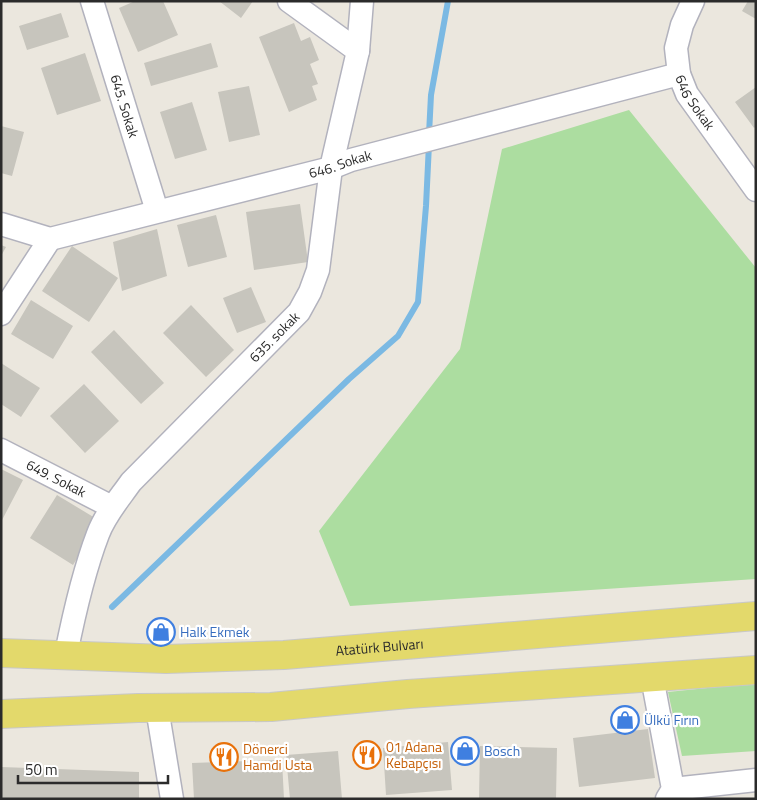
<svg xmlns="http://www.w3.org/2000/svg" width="757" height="800" font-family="'Titillium Web',sans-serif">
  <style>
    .green { fill: #acdda0 }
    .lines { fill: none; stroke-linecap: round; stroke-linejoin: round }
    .stream { stroke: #7bb9e3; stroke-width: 6 }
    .building { fill: #c7c5bd }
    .street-casing { stroke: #b2b2bd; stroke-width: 25 }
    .primary-casing { stroke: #c8c8c8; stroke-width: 30 }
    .street { stroke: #fff; stroke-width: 22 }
    .primary { stroke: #e3d96b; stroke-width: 28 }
    .labels { text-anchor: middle; stroke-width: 4.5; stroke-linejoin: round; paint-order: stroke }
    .street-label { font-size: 14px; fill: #2b2b2b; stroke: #fff }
    .shop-label { font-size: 14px; fill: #366cbe; stroke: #fff; text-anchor: start }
    .food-label { font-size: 14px; fill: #c56008; stroke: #fff; text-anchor: start }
  </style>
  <rect width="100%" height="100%" fill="#ebe7de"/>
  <path class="green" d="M629,110L756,268V579L350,606L319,531L460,349L502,149Z
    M756,683V751L682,756L668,692Z"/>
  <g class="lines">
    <path class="stream" d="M429,134L431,95L448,1
      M112,607L349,379L398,336L418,302L426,206L429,144"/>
  </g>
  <path class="building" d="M135,1H163L178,35L138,52L119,8Z
    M219,1H253L241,18Z
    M748,1H756V19L742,11Z
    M61,13L69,37L27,50L19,26Z
    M294,23L301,41L310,37L319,60L310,64L318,84L312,86L317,100L289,112L259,37Z
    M211,43L218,67L151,86L144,63Z
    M85,53L101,101L57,115L41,68Z
    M249,86L260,135L229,142L218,92Z
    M756,87V126L754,128L735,102Z
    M192,102L207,150L175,159L160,112Z
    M1,126L24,132L12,176L1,173Z
    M300,204L308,262L254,270L246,212Z
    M216,215L227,257L188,267L177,225Z
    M157,229L167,276L122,291L113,242Z
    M1,245L6,247L1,256Z
    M72,246L118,278L89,322L42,291Z
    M251,287L266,322L237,333L223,298Z
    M31,300L73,326L53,359L11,334Z
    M191,305L234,350L206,377L163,333Z
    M114,330L164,383L141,404L91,352Z
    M1,363L40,388L21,417L1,404Z
    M84,384L119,421L85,453L50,416Z
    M1,469L23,480L1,522Z
    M57,495L100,521L73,565L30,538Z
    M648,729L655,778L579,787L573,738Z
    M448,742L452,790L386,795L383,748Z
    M480,746L557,748L556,799H479Z
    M338,751L342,799H290L286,755Z
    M282,760L284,799H194L192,763Z
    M1,767L139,772V799H1Z"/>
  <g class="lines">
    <defs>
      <g id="street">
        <path id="s1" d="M92,1L157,211"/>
        <path id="s2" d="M693,1L682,25L676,48L679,74L687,94L756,190"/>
        <path d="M358,51L362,1"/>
        <path id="s3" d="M1,224L50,239L331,168L351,160L679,74"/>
        <path d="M1,314L50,239"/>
        <path id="s4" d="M1,450L112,507"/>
        <path id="s5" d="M66,654C74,614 83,573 98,534C105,515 119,499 131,482L299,312L310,292L318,270L331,168L358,51L289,1"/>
        <path d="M652,677L673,789L667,799"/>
        <path d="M157,708L172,799"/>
        <path d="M673,789L756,780"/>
      </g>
      <g id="primary">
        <path id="s6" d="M1,653L166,659L284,655L756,616"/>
        <path d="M1,714L138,708L271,707L408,694L756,670"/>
      </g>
    </defs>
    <use href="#street" class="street-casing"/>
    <use href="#primary" class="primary-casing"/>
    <use href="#street" class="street"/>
    <use href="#primary" class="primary"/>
  </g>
  <defs>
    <symbol id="shop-ring" viewBox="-11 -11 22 22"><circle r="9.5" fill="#fff" stroke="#3f7fe0" stroke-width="1.5"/><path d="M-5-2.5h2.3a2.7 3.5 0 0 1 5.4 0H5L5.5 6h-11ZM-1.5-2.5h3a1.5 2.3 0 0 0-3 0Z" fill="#3f7fe0"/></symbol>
    <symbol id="restaurant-ring" viewBox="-11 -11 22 22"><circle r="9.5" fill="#fff" stroke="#e8710a" stroke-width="1.5"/><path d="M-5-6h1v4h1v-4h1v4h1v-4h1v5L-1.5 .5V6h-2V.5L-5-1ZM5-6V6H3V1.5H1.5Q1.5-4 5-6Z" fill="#e8710a"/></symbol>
  </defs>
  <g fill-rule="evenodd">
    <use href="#shop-ring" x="145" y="616" width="32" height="32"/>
    <use href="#shop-ring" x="609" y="704" width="32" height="32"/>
    <use href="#shop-ring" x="449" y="735" width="32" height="32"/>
    <use href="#restaurant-ring" x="351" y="739" width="32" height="32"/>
    <use href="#restaurant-ring" x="208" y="741" width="32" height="32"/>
  </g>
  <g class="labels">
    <g class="street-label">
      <text dy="5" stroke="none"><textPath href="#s2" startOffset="109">646 Sokak</textPath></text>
      <text dy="5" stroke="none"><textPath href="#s1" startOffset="110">645. Sokak</textPath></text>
      <text dy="5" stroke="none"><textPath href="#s3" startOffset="351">646. Sokak</textPath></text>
      <text dy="5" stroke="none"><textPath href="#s5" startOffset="390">635. sokak</textPath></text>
      <text dy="5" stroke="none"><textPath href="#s4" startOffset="62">649. Sokak</textPath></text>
      <text dy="5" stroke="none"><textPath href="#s6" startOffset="379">Atatürk Bulvarı</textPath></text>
    </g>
    <g class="shop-label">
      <text x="180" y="637">Halk Ekmek</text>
      <text x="644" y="725">Ülkü Fırın</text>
      <text x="484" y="756">Bosch</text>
    </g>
    <g class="food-label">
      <text x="386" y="752">01 Adana<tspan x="386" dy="16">Kebapçısı</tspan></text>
      <text x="243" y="754">Dönerci<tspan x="243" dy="16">Hamdi Usta</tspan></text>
    </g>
  </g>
  <rect width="757" height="800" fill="none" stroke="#2b2b2b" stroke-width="5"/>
  <path d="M18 775v8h150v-8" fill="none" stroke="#2b2b2b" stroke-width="2.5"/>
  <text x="25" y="775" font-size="15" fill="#2b2b2b" stroke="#ffffff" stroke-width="4" paint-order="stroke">50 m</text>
</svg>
